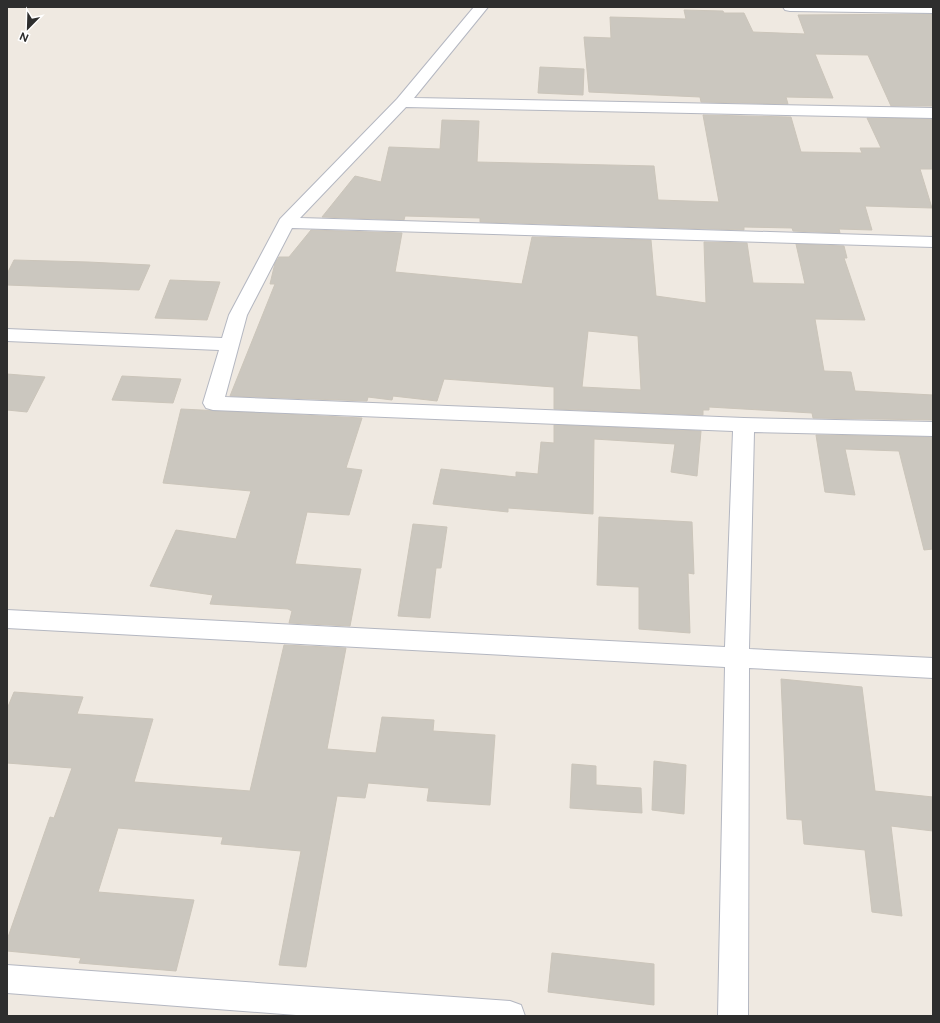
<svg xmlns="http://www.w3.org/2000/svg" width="940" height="1023" font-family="Figtree,sans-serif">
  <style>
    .building { fill: #cbc7bf; stroke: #cbc5ba; fill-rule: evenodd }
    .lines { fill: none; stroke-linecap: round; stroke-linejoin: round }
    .minor-casing { stroke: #b4b7c1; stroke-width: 2 }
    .minor { fill: #fff; fill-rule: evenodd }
  </style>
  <rect width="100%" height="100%" fill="#efe9e1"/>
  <path class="building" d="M684,10L723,11L724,13H744L753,32L805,34L798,15L933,14V106H891L868,55L815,54L833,98L786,97L788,104L701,102L700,97L589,92L584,37L611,38L610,17L686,19Z
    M540,67L584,69L583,95L538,93Z
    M703,115L791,117L801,152L862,153L860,148H881L867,118L933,119V169H920L932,208L865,206L872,230L839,229L840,233L793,231L792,228L744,227V230L480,222V218L405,216L404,220L322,217L355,176L381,182L389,147L440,149L442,120L479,121L477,162L654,166L658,200L719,202Z
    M311,230L402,233L395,272L522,284L532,237L651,240L656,296L706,303L704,242L747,243L753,283L805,284L796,244L844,246L847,258H844L865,320L815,319L824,371L851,372L855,391L933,395V420L813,418L812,413L709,407V410H703V415L554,409V387L444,379L437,401L393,396L392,400L368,397L367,401L230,396L275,284H270L275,263L279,257H289ZM588,331L638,336L641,390L582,387Z
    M14,260L88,262L150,265L139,290L7,285V274Z
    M170,280L220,282L207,320L155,318Z
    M7,374L45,377L27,412L7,410Z
    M122,376L181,379L173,403L112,400Z
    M181,409L362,418L346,468L362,470L349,515L307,512L295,564L361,569L350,626L289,623L292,611L288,609L210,604L213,595L150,586L176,530L236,539L251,491L163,483Z
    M554,425L701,431L697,476L671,472L675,444L594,439L593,514L508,508V512L433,504L441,469L516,477V472L538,474L541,442L554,443Z
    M816,435L933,437V549L924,550L899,451L845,449L855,495L825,492Z
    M599,517L692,522L694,574L688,573L690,633L639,629V587L597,585Z
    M413,524L447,527L441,568H436L430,618L398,616Z
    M284,645L346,648L327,749L376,753L382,717L434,720L433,731L495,735L490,805L427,801L429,788L368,783L365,798L337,796L306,967L279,965L301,851L221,844L223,837L118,828L98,892L194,900L176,971L79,963L81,958L7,951V940L50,817L54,818L72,768L7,763V709L14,692L83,697L77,714L153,719L134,782L250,791Z
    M781,679L862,687L875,791L933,797V831L891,826L902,916L872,912L865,850L804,844L802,820L787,819Z
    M654,761L686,765L684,814L652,810Z
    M572,764L596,766V785L641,788L642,813L570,808Z
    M552,953L654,964V1005L548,992Z"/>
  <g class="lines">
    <defs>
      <path id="minor" d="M474,7H488L414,98L933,108V118L406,107L300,218L933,237V247L292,228L247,315L225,397L744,418L933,422V436L754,432L749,649L933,658V678L749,668L748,1016H718L725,667L7,628V610L725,647L733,431L213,410L206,408L203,403L219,350L7,341V329L222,338L229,315L280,219L397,99Z
        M783,7H933V13L790,11L785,10Z
        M7,965L510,1001L521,1005L525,1016H309L7,993Z"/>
    </defs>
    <use href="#minor" class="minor-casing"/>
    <use href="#minor" class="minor"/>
  </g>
  <rect width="940" height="1023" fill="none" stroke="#2e2e2e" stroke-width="16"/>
  <g transform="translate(28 28) rotate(203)" stroke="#ffffff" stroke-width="3" paint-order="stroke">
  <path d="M0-3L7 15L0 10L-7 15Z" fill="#2e2e2e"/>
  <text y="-6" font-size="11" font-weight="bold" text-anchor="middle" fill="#2e2e2e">N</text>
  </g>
</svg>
